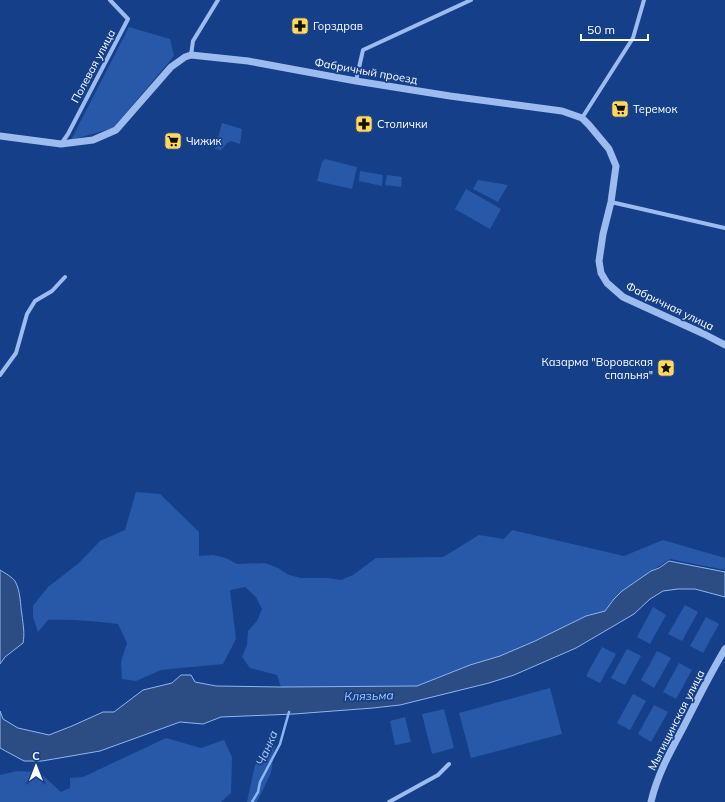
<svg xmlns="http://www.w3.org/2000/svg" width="725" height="802" font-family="Mulish,sans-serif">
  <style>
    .green { fill: #2759a8 }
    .water { fill: #2c4d83; stroke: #8eb6f2 }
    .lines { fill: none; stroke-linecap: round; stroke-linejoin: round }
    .stream { stroke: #8eb6f2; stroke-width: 2.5 }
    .minor { stroke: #9cbcef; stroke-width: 4 }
    .tertiary { stroke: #9cbcef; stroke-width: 7 }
    .labels { text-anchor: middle; stroke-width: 3.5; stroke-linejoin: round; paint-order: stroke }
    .poi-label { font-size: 11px; fill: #fff; stroke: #154089; text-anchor: start }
    .street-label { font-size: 11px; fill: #fff; stroke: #154089 }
    .water-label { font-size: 12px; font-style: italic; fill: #a8c7f6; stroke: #154089 }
  </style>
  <rect width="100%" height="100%" fill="#154089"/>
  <path class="green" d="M129,27L170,39L174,56L113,128L71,140Z
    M222,123L242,129L240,144L231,141L227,143L221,150L215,149Z
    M325,159L357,167L352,189L317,181L322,162Z
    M360,171L383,175L382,186L359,181Z
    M387,175L402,177L401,187L385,185Z
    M478,180L508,185L498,202L473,189Z
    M466,189L501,209L490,229L455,209Z
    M136,492L160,494L199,532V556L213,555L226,558L237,564L265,563L278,568L289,575L301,578H328L341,580L353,575L376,558L443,557L479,535L504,539L512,530L624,556L663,540L725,558V570L670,559L651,571L622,591L614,599L605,611L586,616L535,641L500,656L470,665L417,686L281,687L277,675L250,668L242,657L247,645L248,631L257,621L262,609L256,597L245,587L230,590L236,639L223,664L181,668L161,670L136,681L122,679L121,662L127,643L118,624C94,621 72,619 48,620L38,632L33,617V606L48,587L79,563L100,541L125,530Z
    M685,605L698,612L682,641L668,634Z
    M653,607L666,615L650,644L637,637Z
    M706,617L719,624L703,653L690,646Z
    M602,647L616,654L600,683L586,676Z
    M627,649L641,656L625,685L611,678Z
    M657,651L671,658L654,688L641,680Z
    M679,663L692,670L676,699L663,692Z
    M550,688L562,734L471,758L459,713Z
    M633,694L646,701L630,730L617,723Z
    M654,705L668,712L651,742L638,734Z
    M444,709L454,748L432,754L422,714Z
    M405,717L411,742L395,745L390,721Z
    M166,738L201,748L224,740L232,757L231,793L221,802H0V775L17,771L39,772L61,792L70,788V778L83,777Z
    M275,744L271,773L257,802H247L255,765Z"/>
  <path class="water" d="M669,561L725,572V597L695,589H678L663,591L650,599L634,614L576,648L514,675L489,683L400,705L373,708L294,714L221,717L203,724L180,722L100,751L42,761H24L0,748V711L3,719L18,728L49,735L72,726L103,712H114L143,690L172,683L181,675H191L195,682L216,686L281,687L417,686L470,665L500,656L535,641L586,616L605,611L614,599L622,591L651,571L659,568Z
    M0,570C5,573 12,577 15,581C21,592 20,604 22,615C23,625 25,633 23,643L5,657L0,664Z"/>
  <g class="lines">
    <path class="stream" d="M252,802L258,792L260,782L280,744L289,712"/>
    <path class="minor" d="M191,55L193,41L218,0
      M356,81L363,50L471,0
      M582,118L633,38L644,0
      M61,144L68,134L128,19L110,0
      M611,202L725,228
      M0,375L16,353L27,314L35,301L52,291L65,277
      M389,802L438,775L449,764"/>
    <path class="tertiary" d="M0,136L61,144L93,140L116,130L171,67L185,57L191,55L248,61L356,81L450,96L562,111L582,118L589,125L609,149L616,166L611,202L603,234L599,261L601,273L607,283L623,297L704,334L725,345
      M651,802C657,775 671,750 684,726C697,700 710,674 725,649"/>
  </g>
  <defs>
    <symbol id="pharmacy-square" viewBox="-11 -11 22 22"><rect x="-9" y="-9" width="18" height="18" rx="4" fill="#ffda5a" stroke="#154089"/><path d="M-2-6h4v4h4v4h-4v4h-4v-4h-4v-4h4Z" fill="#111"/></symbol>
    <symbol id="supermarket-square" viewBox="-11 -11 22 22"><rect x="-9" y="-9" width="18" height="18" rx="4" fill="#ffda5a" stroke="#154089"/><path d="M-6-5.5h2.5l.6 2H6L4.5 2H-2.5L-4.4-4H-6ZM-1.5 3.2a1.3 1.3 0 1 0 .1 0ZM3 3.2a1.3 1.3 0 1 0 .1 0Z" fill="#111"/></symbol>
    <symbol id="sight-square" viewBox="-11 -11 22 22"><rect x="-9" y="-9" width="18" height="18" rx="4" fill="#ffda5a" stroke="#154089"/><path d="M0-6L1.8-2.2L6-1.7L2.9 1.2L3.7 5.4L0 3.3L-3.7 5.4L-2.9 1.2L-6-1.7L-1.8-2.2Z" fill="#111"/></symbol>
  </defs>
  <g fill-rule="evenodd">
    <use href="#pharmacy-square" x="290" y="16" width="20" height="20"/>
    <use href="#supermarket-square" x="610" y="99" width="20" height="20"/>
    <use href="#pharmacy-square" x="354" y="114" width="20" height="20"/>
    <use href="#supermarket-square" x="163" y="131" width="20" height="20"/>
    <use href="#sight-square" x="656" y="358" width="20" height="20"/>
  </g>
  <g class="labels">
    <g class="poi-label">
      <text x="313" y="30">Горздрав</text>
      <text x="633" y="113">Теремок</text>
      <text x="377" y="128">Столички</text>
      <text x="186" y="145">Чижик</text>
      <text x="653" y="366" text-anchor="end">Казарма "Воровская<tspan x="653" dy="13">спальня"</tspan></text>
    </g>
    <g class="street-label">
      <text transform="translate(93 66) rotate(-62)" y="4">Полевая улица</text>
      <text transform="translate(366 71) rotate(10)" y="4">Фабричный проезд</text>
      <text transform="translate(670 306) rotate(26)" y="4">Фабричная улица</text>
      <text transform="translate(676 720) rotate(-63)" y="4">Мытищинская улица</text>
    </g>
    <g class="water-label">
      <text transform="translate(369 696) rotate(-2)" y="4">Клязьма</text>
      <text transform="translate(267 748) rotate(-67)" y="4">Чанка</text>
    </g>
  </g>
  <g transform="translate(36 766)" stroke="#154089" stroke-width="3" paint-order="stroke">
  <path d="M0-3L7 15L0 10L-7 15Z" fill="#ffffff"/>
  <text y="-6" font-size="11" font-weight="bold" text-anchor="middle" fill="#ffffff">С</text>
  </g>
  <path d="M581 34v6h67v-6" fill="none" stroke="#ffffff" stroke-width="2"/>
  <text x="587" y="34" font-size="12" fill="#ffffff" stroke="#154089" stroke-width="3" paint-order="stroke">50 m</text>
</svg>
